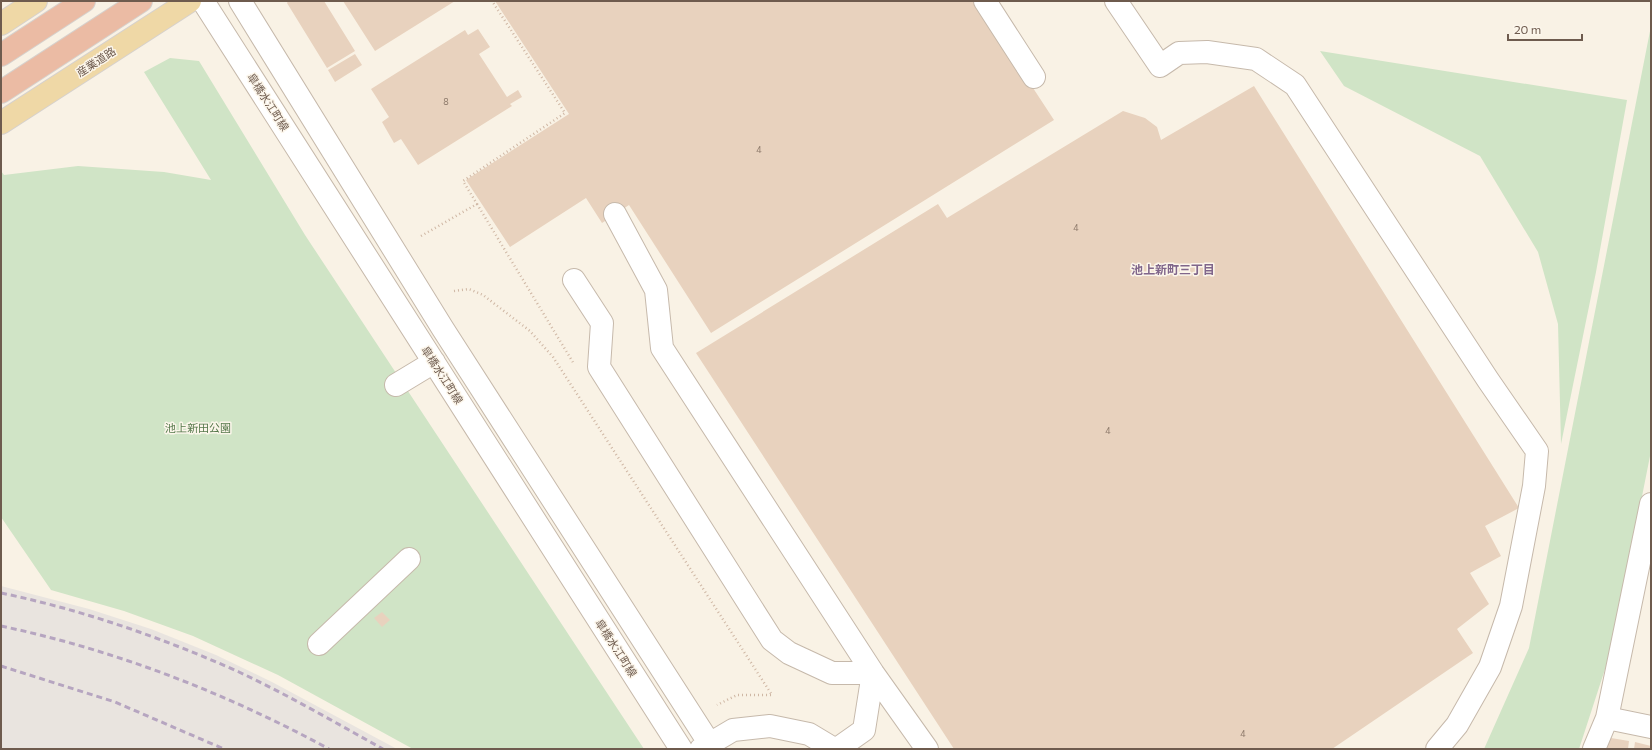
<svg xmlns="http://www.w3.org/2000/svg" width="1652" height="750" font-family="Commissioner,'Noto Sans JP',sans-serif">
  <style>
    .industrial { fill: #e9e4df }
    .green { fill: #d0e4c6 }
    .building { fill: #e8d2be }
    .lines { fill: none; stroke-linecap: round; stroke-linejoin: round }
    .minor-casing { stroke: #c6b9ab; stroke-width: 24 }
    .major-casing { stroke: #d6d1cd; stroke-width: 24 }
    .highway-casing { stroke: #d6d1cd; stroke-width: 24 }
    .path { stroke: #cfb7a4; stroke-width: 2.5; stroke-dasharray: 1 3; stroke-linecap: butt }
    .minor { stroke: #fff; stroke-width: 22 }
    .major { stroke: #efd8a6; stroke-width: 22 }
    .highway { stroke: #ebbba4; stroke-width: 22 }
    .rail { stroke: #b6a5c0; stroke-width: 3; stroke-dasharray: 6 4; stroke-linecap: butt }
    .labels { text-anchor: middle; stroke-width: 3; stroke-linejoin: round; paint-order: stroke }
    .number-label { font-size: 9px; fill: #8c796a }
    .street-label { font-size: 11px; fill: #6e5b4e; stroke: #fcf6eb }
    .park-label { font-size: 11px; fill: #55784b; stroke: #fcf6eb }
    .neighbourhood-label { font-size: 12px; font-weight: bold; fill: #80668b; stroke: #fcf6eb }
  </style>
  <rect width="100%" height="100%" fill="#f9f2e5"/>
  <path class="industrial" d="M1,586L89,609L151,629L216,655L272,682L397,749H1Z"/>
  <path class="green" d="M1651,26V451L1628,567L1607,663L1579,749H1484L1529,648Z
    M1320,51L1627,100L1596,272L1561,444L1558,324L1538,252L1480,156L1344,86Z
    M170,58L199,61L305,235L644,749H413L278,675L193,636L124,611L51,590L1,517V171L4,175L78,166L164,172L211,180L144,72Z"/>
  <path class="building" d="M288,1H324L355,51L327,68L287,3Z
    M343,1H455L375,51Z
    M495,1H976L1054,120L711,333L629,205L602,223L586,198L510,247L466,180L569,114Z
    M478,29L490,47L479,54L507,97L518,90L522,97L510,104L512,106L418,165L401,139L394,143L382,122L389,117L371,89L465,30L468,35Z
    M355,54L362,65L335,82L328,70Z
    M1254,86L1519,508L1485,526L1501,556L1470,573L1489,604L1457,629L1473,653L1332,749H954L696,353L938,204L947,218L1123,111L1145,118L1157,127L1161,140Z
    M382,612L390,620L382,627L374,618Z
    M1611,738L1629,741L1628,749H1603Z
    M1635,742L1651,746V749H1634Z"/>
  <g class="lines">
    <defs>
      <path id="minor" d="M203,1L681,749
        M240,1L443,329L713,749
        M985,1L1034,77
        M1116,1L1160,66L1179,53L1207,52L1256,59L1295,85L1488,380L1537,451L1534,486L1511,606L1490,667L1457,725L1437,749
        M615,214L656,290L662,348L873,673L927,749
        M574,280L602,323L599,367L772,640L789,653L832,673H873
        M396,385L434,362
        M319,644L409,559
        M1607,718L1651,727
        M701,749L733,730L770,726L809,734L834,749
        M837,749L864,730L873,673
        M1594,749L1607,718L1651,504"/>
      <path id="major" d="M1,24L36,1
        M1,123L190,1"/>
      <path id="highway" d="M1,55L84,1
        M1,92L141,1"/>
    </defs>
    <use href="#minor" class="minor-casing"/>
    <use href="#major" class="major-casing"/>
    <use href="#highway" class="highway-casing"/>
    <path class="path" d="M477,204L574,364
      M421,236L477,204L463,181L565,113L492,1
      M454,291L469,289L483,295L530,331L553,357L772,695H737L717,705"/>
    <use href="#minor" class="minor"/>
    <use href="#major" class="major"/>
    <use href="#highway" class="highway"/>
    <path class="rail" d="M1,593C83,610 163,638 239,672C288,695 336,723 383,749
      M1,626C115,650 226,693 329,749
      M1,666L115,702L224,749"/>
  </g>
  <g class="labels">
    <g class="number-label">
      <text x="446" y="105">8</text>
      <text x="759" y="153">4</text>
      <text x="1076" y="231">4</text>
      <text x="1108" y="434">4</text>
      <text x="1243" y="737">4</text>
    </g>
    <g class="street-label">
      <text transform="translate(96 62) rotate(-33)" y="4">産業道路</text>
      <text transform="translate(268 102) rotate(57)" y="4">皐橋水江町線</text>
      <text transform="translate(442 375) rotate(57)" y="4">皐橋水江町線</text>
      <text transform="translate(616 648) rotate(57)" y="4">皐橋水江町線</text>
    </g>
    <g class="park-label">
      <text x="198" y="432">池上新田公園</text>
    </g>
    <g class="neighbourhood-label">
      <text x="1173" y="274">池上新町三丁目</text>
    </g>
  </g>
  <rect width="1652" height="750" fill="none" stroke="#6e5b4e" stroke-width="4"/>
  <path d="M1508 34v6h74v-6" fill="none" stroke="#6e5b4e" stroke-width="2"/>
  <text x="1514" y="34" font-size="12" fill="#6e5b4e" stroke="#fcf6eb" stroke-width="3" paint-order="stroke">20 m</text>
</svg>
